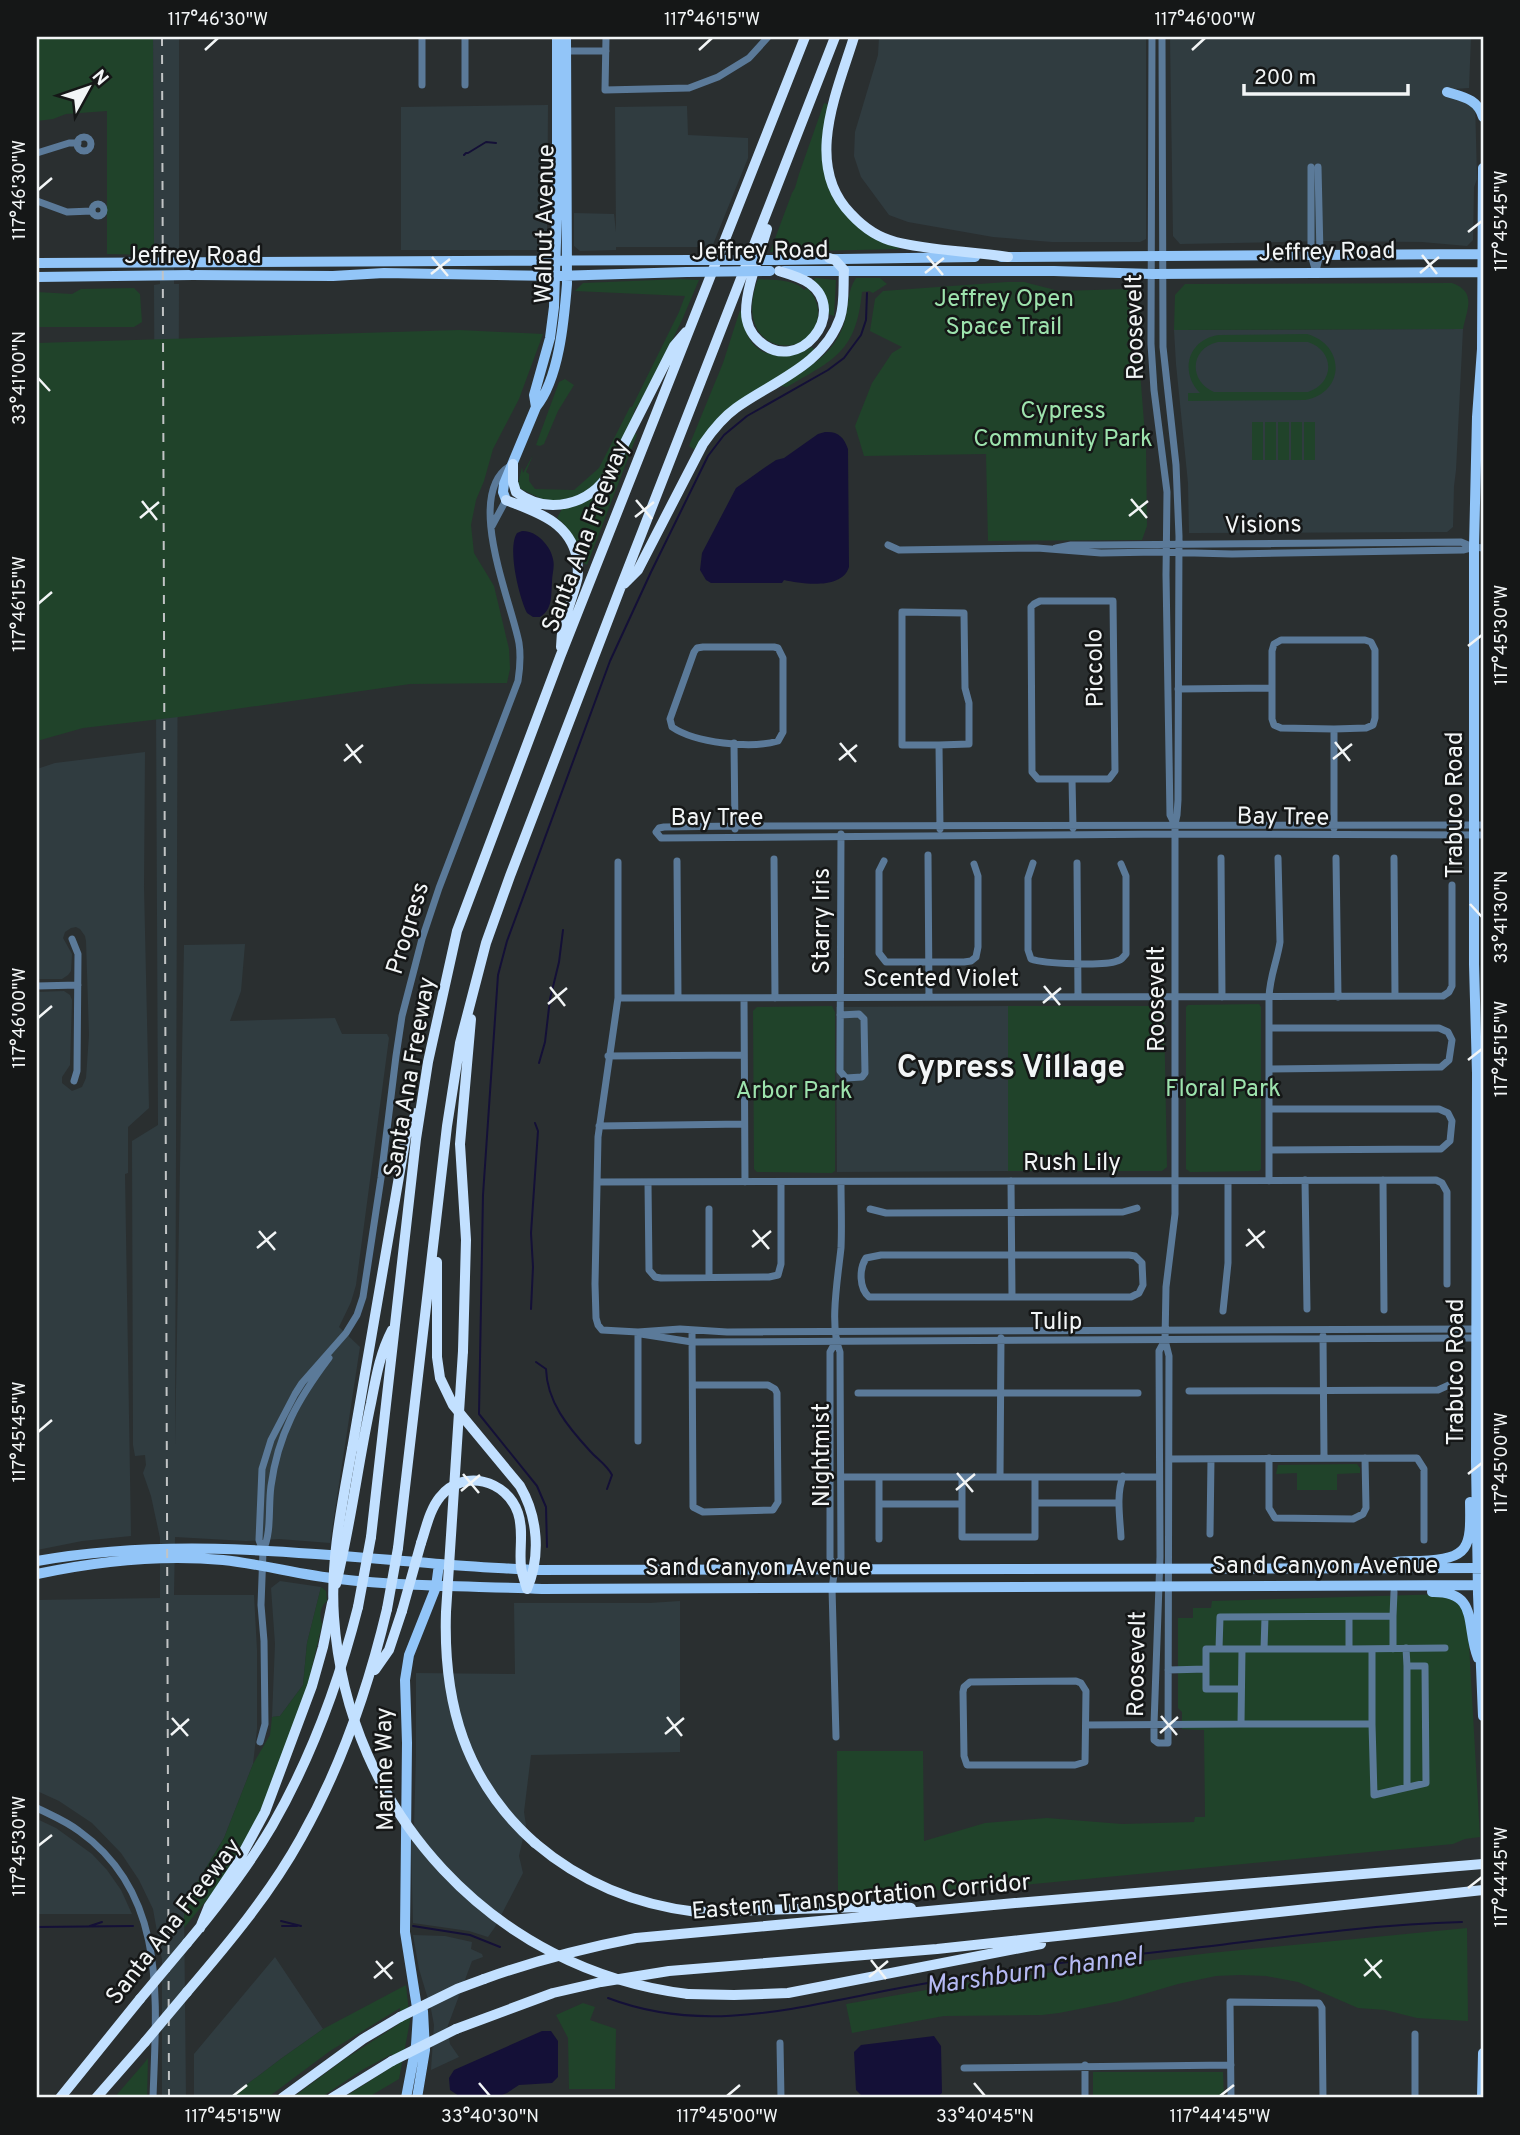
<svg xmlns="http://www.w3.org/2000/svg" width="1520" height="2135" font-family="Overpass,sans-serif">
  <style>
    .built { fill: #303c40 }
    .green { fill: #20432a; fill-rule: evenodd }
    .water { fill: #141037 }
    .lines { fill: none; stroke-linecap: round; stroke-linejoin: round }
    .stream { stroke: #141037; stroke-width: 2 }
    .minor { stroke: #5b7a99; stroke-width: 7 }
    .major { stroke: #92c5f8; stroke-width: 10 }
    .highway { stroke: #c2e0ff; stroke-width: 10 }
    .rail { stroke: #c1c4c5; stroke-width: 2; stroke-dasharray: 9 9; stroke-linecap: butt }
    .major-bridge { stroke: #92c5f8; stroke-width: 10 }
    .highway-bridge { stroke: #c2e0ff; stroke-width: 10 }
    .ticks { fill: none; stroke: #f2f5f6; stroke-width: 2.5 }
    .labels { text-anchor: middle; stroke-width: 5; stroke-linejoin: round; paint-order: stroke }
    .street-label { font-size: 24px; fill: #f2f5f6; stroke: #151717 }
    .park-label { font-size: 24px; fill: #9de3ad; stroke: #151717 }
    .water-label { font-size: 26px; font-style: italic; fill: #b5b9f3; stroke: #151717 }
    .district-label { font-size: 32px; font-weight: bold; fill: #f2f5f6; stroke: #151717 }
    .neatline { fill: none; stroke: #f2f5f6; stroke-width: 2.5 }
    .ticks-label { font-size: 18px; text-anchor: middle; fill: #f2f5f6 }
  </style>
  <rect width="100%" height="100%" fill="#2a2f30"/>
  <path class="built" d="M153,37H179V255H174V284H179L175,1446L184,945L245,944L241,991L230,1021L335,1018L342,1034H387L389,1038L356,1285L351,1302L339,1327L360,1347L330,1543L279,1539L246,1541L175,1537L174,1595H254L257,1650V1729L253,1764L224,1838L184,1904L186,2098H162V1960L153,1909L139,1880L121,1853L92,1823L59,1801L37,1791V1600L160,1598V1538L151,1496L143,1473L146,1465L145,1455L135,1456L133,1445L132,1141L158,1125L154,285L160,284V255H154Z
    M879,37H1146V239L1140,242H1052L993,237L908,222L889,215L861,177L854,156L855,132L878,55Z
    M1170,37H1471L1469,88L1453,89L1465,92L1475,100L1477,179L1474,187L1473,240L1467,246L1422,242L1328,241L1180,244L1173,236Z
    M548,105L547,244L542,250H401V107Z
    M687,106L688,135L748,138V158L712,247H616V250L580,251L574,246V213L614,214L616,232L615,107Z
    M1463,329L1456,470L1454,486L1453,527L1447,532L1189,533L1188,483L1176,364L1174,330Z
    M145,752L144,887L149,1108L128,1127V1173L125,1174L131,1536L82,1541L37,1550V992L64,991L70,995L72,1000L70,1065L62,1077V1083L72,1091L82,1087L86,1078L89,1035L86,941L85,936L80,929L76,927L71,928L65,932L63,938L72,954L71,971L68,975L62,979H37V769L55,763Z
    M1008,1006V1171L837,1172L836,1007Z
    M280,1581L321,1587L307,1643L303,1685L280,1716L272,1717L275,1644L271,1588Z
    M680,1601V1752L531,1755L524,1812L526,1825L519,1856L523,1873L495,1927L488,1937L469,1931L413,1923L411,1845L414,1827L416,1754V1673L515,1674L514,1603H650Z
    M37,1819L56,1828L92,1854L107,1870L121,1890L132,1914H37Z
    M413,1935L445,1936L472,1942L471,1949L482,1954L483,1957L472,1961L447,2028L450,2044L459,2057L431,2070L434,2025L431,2009L419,1969Z
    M275,1957L323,2029L282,2058L229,2098H194V2054Z"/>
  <path class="green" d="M37,37H153L154,255L107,254V111L66,114L53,119L37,121Z
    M824,103L830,105L823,130L822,155L840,207L900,249L770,252L792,193L795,188L799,174Z
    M816,278L836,280L834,316L828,314L820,288L813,280Z
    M856,278H880L887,284L873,293L869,291L862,292C856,352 835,359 787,387L781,386C807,368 837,353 845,320C849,305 847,291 856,278Z
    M681,279L699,280L682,320L644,398L635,409L630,426L606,471L596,485L584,494L559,501L542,499L521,489L518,484L522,467L523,473L533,455L526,472L529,474V481L535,489L574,490L599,468L630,407H632L679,312L685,296L575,291L583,283Z
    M758,279C773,280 795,279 804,290L807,288C814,295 818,303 818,313C817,364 729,357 758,279Z
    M1007,282H1024L1059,291L1127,289L1134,292L1140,301L1141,342L1128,341L1126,345L1138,346L1146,448L1147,526L1142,540L988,541L986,454L864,456L855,426L872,383L892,353L902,347L870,331L875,299L883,291Z
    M1452,283C1477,292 1467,309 1463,329L1174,330L1175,295L1185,284Z
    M134,288L140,294L142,322L134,327H37V292L72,294L81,289Z
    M740,310C744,318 744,328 748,336C761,362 791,358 812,347L815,351L803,362L739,401L695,450L689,446L723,363Z
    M459,330L543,334L519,399L493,449L484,481L476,500L471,525L474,553L494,586L509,649L510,669L507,683L410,684L187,716L83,728L37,741V343Z
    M1307,334C1346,345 1345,393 1305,400L1188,401V393H1200C1179,372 1188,339 1219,335ZM1218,342H1308C1335,351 1335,383 1308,392H1214C1188,381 1190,348 1218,342Z
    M565,379L574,385L558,411L544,444L540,446L536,445L559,382Z
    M1252,422H1263V460H1252Z
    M1265,422H1276V460H1265Z
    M1278,422H1289V460H1278Z
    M1291,422H1302V460H1291Z
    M1304,422H1315V460H1304Z
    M634,433L637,435L587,565L582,562L564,524L557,518L562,509C604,504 617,466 634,433Z
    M1259,1004L1261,1007V1169L1259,1171L1190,1172L1186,1169V1007L1188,1005Z
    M832,1006L835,1012V1171L832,1173L757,1172L754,1169L753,1011L757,1007Z
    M1008,1006H1162L1164,1010L1167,1167L1162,1171H1008Z
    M1357,1464L1360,1468V1473L1337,1474V1490H1297V1473L1276,1474L1278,1465Z
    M321,1587L326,1591L327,1601C320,1607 319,1615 322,1624L306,1693L266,1802L242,1847L214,1891L184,1928V1904L224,1838L253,1764L270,1735L272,1717L280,1716L303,1685L307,1643Z
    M1445,1594L1459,1599L1468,1627L1480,1837L1465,1839L1453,1844L1023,1885L923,1891L838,1893L837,1751H923L924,1841L985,1823L1047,1818L1122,1824L1194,1822L1195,1817H1205L1204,1730L1182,1729V1712L1178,1708V1618H1193V1608H1211L1212,1601Z
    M1467,1928L1468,2021L1417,2018L1385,2010L1358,2008L1298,1982L1266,1976L1240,1975L1216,1976L1178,1984L1120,2001L1059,2013L1042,2015L944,2016L852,2033L846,2004L966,1983L1210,1953Z
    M406,1985L410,2021L399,2079L367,2098H343L392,2067V2054L362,2070L320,2098H292L345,2059L399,2024L400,2008L330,2051L267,2098H229L282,2058L323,2029Z
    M583,2003L595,2007L590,2020L616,2029L615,2089H569L568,2038L556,2015Z
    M148,2058L147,2098H114L145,2062Z
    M1093,2072H1223L1224,2098H1093Z"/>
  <path class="water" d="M825,432C838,431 844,437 848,449L849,567C842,590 802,584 784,580L782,583H711L706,580L700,570L702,553L736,488L764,468L776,460L784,458L818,434Z
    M522,531C536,530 551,546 553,559C555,567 552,574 552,582C551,595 553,609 540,617H533L527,613C519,597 507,548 517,533Z
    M542,2031H551L558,2041V2077L552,2083L519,2085L507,2093L497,2097L462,2098L450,2090L449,2078L454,2070Z
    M934,2036L941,2046L942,2093L936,2098H864L856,2090L854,2052L861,2045Z"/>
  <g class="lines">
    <path class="stream" d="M464,155L466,153H468L486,142L496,143
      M539,1063L545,1042L550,999L559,962L563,930
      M531,1309L533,1267L531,1233L538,1131L535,1123
      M536,1362L546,1369C547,1402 568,1427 590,1451C597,1459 607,1465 612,1475L607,1489
      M547,1547L546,1507L537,1486L479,1414L483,1195L498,975L507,941L610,661L651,572L708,456L724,435L747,416L828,370L844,358L861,335L866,320L867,293
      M281,1921L301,1926
      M90,1926L102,1922
      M282,1926H297
      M413,1926L470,1935L500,1947
      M37,1927L133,1926
      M608,1998C699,2033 787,2010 879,1992C924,1983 969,1976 1015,1969C1083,1959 1152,1953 1220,1945C1300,1935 1381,1924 1462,1922"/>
    <path class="minor" d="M465,37V85
      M606,37L605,90L689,88L718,77L749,58L768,37
      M1152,37L1151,344L1154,390L1167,492L1166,575L1170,815L1175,825V1214L1166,1287L1165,1340L1169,1356L1168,1743H1158L1154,1740V1724L1160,1557L1159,1351L1165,1340
      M1162,37L1163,347L1176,465L1179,536L1178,800L1177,815L1175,824
      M566,51H606
      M422,85V37
      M77 144a7 7 0 1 1 14 0a7 7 0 1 1-14 0Z
      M37,153L69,143H78
      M1311,167V255L1316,272
      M37,201L67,212L92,211
      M92 210a6 6 0 1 1 12 0a6 6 0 1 1-12 0Z
      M1316,271L1320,254L1318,167
      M492,526L506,500
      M888,545L899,550L1037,548L1101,553L1157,552L1232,554L1463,550L1474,547L1483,548
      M1056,548L1071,545H1098L1461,542L1473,547
      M703,647H774L778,648L783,658V732L778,741C751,749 695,743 672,727L670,719L694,652L697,648Z
      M1178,689L1272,688
      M734,743L735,829
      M939,745L969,744V703L965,688L964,613L902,612V745H939L940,829
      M1072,779H1109L1115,771L1113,601H1040L1034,604L1031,607L1032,772L1038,779H1072L1073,828
      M1483,825L735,826L664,827L659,828L656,832L661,838L1175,834L1483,835
      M1334,828V729L1366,728L1373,725L1375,718V650L1371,642L1365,640H1281L1274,644L1272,651V719L1274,725L1281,728L1334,729
      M928,855L929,997
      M1221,858L1222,997
      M1336,858L1338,997
      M1394,858L1395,996
      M774,859L775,998
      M677,861L678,998
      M884,861L879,871V953L886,962H964L971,961L976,957L978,947V876L974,864
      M618,862V998L598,1137L595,1284L596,1318L598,1325L602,1330L638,1332L680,1329L727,1332L1476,1329
      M1033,863L1028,878V950L1031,959C1044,964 1105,966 1117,961C1122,960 1122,958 1126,954V876L1121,864
      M1077,863L1078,997
      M72,939L78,954L77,1071L74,1081
      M37,986L78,985
      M618,998L1443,996L1449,992L1452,986V885
      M744,998L745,1182
      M840,1015L859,1014L864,1019L865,1073L862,1077L846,1078L840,1071L841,834
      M1269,1028H1439L1448,1032L1452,1040L1449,1060L1441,1067L1269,1069
      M608,1056L744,1055
      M1269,1109H1439L1448,1113L1452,1121L1450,1141L1441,1149L1269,1150
      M599,1126L744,1124
      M1305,1180L1307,1309
      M1383,1180L1384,1310
      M1011,1181L1012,1296
      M1269,1181V997C1270,975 1277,962 1280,942L1278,858
      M597,1182L1436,1180L1442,1183L1447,1192V1284
      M648,1183L649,1270L655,1277L661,1278L769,1277L778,1275L781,1264V1182
      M870,1209L886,1213L1123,1212L1137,1208
      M881,1255H1129L1135,1256L1142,1263L1143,1285L1139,1293L1131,1297H869C859,1288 859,1269 866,1258Z
      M709,1277V1209
      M1223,1311L1228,1263V1181
      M692,1330L693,1507L703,1512L773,1510L778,1502L777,1393L775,1389L768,1385H693
      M638,1332V1441
      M641,1334L692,1342L1476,1338
      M1323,1336L1324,1458
      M1189,1391L1438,1390L1449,1385
      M858,1393H1138
      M1269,1458V1508L1275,1518L1353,1519L1363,1514L1366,1508L1365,1458
      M1169,1459L1417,1458L1424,1469V1540
      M841,1477H1159
      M962,1477V1537H1035V1477
      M1000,1477L1001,1338
      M1035,1503H1119
      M879,1504H962
      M1210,1534L1211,1459
      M1121,1537C1120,1518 1116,1495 1123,1476
      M879,1539V1477
      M263,1551C272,1531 268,1508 271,1486C278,1434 298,1399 329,1358
      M835,1568L830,1558V1352L836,1341
      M1393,1616V1649
      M1265,1617L1264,1649H1349
      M1349,1617V1649L1445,1648
      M1219,1649L1220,1617L1393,1616L1394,1592
      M1407,1666V1787
      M1168,1670L1206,1669
      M1076,1681L1081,1683L1086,1691L1085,1762L1075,1765H967L964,1756L963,1692L964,1687L970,1682Z
      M1241,1689H1206V1649H1264
      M1241,1724H1372L1374,1795L1426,1783L1425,1666H1407L1406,1648
      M1372,1724V1649
      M1086,1725L1241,1724L1242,1649
      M836,1737L832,1588L835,1568L841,1558L840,1352C829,1326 838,1277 841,1248C842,1226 841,1204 841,1182
      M260,1742L265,1724L264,1641L261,1605L263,1551L259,1540L262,1469L271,1440L295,1394L302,1383L346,1333L357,1315L363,1297L381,1178L396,1056L402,1016L422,939L439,888L518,681C520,668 521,656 519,643C511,601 464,494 510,466
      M37,1808C51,1815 66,1821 79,1831C169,1895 156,2002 153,2098
      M780,2043L781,2098
      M1085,2065V2098
      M964,2068L1231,2065
      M1231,2098L1230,2002L1319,2003L1322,2008L1323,2098
      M1415,2098V2034"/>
    <path class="major" d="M1447,92C1463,97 1478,99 1483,117
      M1483,168L1482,349L1477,417L1474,547V964L1477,1073L1476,1461L1478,1594L1483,1716
      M1001,257L1483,254
      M774,260L975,257
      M37,263L692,260
      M784,271H1054L1152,274L1483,272
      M37,277L193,275L333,276L384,273L556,276L687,272
      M536,407L534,395L550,338L554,307L557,210V37
      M506,500L503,492L504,484L536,407C559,379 564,321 567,284L566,37
      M37,1561C172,1537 304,1553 440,1564C471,1567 503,1568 535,1570L1483,1568
      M1392,1563C1400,1560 1410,1561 1420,1561C1470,1559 1471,1548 1470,1502
      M37,1574C98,1561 159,1554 223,1560C262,1564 300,1575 339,1579C406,1587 474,1586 542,1589L1482,1585
      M1432,1592C1480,1591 1465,1626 1478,1658
      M406,2098L416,2045L418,2014L405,1932L407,1743L405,1680L409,1655L436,1587L439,1564
      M417,2098L425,2050L423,2011
      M1482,2098L1483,2053"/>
    <path class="highway" d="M854,37C837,92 803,165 851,214C863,227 879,238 896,242C932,251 971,251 1008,257
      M767,229C760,254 746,287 746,312C746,323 751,334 759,341C798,377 850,312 809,283C800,277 789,274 779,271
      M513,464V482L516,492C548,516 590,505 610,472L674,346L686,332
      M506,500C536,512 569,521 577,558C578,567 579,576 576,584C570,606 561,624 561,647
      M624,584L638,570L703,444C712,431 722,418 736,408C772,382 824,365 840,318C845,303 843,286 844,270L835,260L829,258
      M437,1262V1357L440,1378L453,1405L520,1486C538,1517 541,1556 527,1589
      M463,1351L466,1240L460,1144L471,1019
      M352,1449L406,1136L416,1113
      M371,1537L416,1139L428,1062L457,931L560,657L805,37
      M421,1543C426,1528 430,1509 440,1497C463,1468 507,1480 518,1513C524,1531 519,1549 521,1567C522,1574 525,1582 527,1589
      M398,1548L447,1126L460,1043L486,943L510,876L620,589L835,37
      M336,1584C351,1524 358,1463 371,1403C376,1377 380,1353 392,1330
      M375,1670L389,1650L402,1611
      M535,1843C582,1883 636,1905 697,1912L897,1906L911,1908
      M200,1928L209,1906L237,1864L265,1812L312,1686L323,1647L332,1603
      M187,1943C217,1907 248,1867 272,1826C311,1758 339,1682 358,1607
      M484,1979C534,1961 584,1948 636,1938L1015,1903L1483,1864
      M187,1992C228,1944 270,1894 301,1838C341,1767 368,1689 387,1609
      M688,1994L734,1995L788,1993L1041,1944
      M456,2029L553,1993L601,1982L669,1971L937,1949L1483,1890
      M60,2098L140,1999
      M96,2098L145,2042
      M282,2098L363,2039L400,2017
      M332,2098L392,2061"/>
    <path class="rail" d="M162,37L169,2098"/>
    <path class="major-bridge" d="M692,260H774
      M687,272L770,271"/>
    <path class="highway-bridge" d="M463,1351L446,1612C443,1703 465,1781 535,1843
      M352,1449C342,1505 330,1561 334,1617C347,1811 494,1971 688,1994
      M358,1607L371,1537
      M387,1609L398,1548
      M402,1611L421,1543
      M140,1999L187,1943
      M400,2017L457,1989L484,1979
      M145,2042L187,1992
      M392,2061L456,2029"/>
  </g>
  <path class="ticks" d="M205,50L218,38M699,50L712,38M1192,50L1205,38M38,190L52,178M1468,232L1482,221M1422,255L1437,274M927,256L943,275M432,257L448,276M925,273L944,258M1420,273L1439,257M431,274L450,259M38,378L50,391M1131,499L1147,518M636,500L652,519M142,501L157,520M1129,516L1148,501M635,517L654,502M140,518L159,502M38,604L52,592M1468,646L1482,635M1335,742L1350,761M840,743L856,762M346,744L361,763M1333,759L1352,744M839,760L857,745M344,761L363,745M1470,904L1482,917M1044,986L1060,1005M550,987L565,1006M1043,1003L1061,988M548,1004L567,988M38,1018L52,1006M1468,1060L1482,1049M1248,1229L1264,1248M753,1230L769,1249M259,1231L275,1250M1246,1246L1265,1231M752,1247L771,1231M257,1248L276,1232M38,1432L52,1420M957,1473L973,1492M463,1474L479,1493M1468,1474L1482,1463M956,1490L975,1474M461,1491L480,1475M1161,1716L1177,1735M667,1717L682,1736M172,1718L188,1736M1160,1733L1178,1717M665,1734L684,1718M171,1735L189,1719M38,1846L52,1835M1468,1888L1482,1877M1365,1959L1381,1978M871,1960L886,1979M376,1961L392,1979M1364,1976L1382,1960M869,1977L888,1961M374,1978L393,1962M479,2083L490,2096M974,2083L985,2096M233,2096L247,2085M727,2096L740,2085M1220,2096L1234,2085"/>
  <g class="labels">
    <g class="street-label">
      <text transform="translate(544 224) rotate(-89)" y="8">Walnut Avenue</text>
      <text transform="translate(760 250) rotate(-1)" y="8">Jeffrey Road</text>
      <text transform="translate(1327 251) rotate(-1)" y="8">Jeffrey Road</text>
      <text x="193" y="263">Jeffrey Road</text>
      <text transform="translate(1134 327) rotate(-91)" y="8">Roosevelt</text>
      <text transform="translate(1263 524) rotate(-1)" y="8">Visions</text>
      <text transform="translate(585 536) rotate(-69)" y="8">Santa Ana Freeway</text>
      <text transform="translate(1094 668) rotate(-91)" y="8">Piccolo</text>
      <text transform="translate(1454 805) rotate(-90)" y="8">Trabuco Road</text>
      <text transform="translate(1283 816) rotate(1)" y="8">Bay Tree</text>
      <text x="717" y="825">Bay Tree</text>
      <text transform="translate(821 921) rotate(-90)" y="8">Starry Iris</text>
      <text transform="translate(407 928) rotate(-73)" y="8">Progress</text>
      <text x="941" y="986">Scented Violet</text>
      <text transform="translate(1156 999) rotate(-90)" y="8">Roosevelt</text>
      <text transform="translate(409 1077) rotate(-80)" y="8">Santa Ana Freeway</text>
      <text x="1072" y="1170">Rush Lily</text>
      <text x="1056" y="1329">Tulip</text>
      <text transform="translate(1455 1372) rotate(-90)" y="8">Trabuco Road</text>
      <text transform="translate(821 1455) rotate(-90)" y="8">Nightmist</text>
      <text x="1325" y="1573">Sand Canyon Avenue</text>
      <text x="758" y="1575">Sand Canyon Avenue</text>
      <text transform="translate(1136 1664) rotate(-89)" y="8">Roosevelt</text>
      <text transform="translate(384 1769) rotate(-91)" y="8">Marine Way</text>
      <text transform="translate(861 1896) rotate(-5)" y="8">Eastern Transportation Corridor</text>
      <text transform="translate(173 1921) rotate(-52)" y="8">Santa Ana Freeway</text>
    </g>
    <g class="park-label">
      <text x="1004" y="306">Jeffrey Open<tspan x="1004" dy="28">Space Trail</tspan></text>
      <text x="1063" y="418">Cypress<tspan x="1063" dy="28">Community Park</tspan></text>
      <text x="1223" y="1096">Floral Park</text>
      <text x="794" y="1098">Arbor Park</text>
    </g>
    <g class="water-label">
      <text transform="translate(1034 1970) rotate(-8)" y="9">Marshburn Channel</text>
    </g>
    <g class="district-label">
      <text x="1011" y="1077">Cypress Village</text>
    </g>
  </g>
  <rect width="1520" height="2135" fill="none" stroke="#151717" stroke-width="77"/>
  <g transform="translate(88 88) rotate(50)" stroke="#151717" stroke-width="5" paint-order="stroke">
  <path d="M0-5L12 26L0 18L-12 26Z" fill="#f2f5f6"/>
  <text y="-10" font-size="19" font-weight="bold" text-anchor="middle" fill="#f2f5f6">N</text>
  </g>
  <path d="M1244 84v10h164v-10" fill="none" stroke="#f2f5f6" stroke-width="3.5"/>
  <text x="1254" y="84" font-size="21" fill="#f2f5f6" stroke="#151717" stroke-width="5" paint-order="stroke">200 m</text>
  <rect x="38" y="38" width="1444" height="2058" class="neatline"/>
  <g class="ticks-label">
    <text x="218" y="25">117°46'30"W</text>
    <text x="712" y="25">117°46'15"W</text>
    <text x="1205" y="25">117°46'00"W</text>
    <text transform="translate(19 190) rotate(-90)" y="6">117°46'30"W</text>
    <text transform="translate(1501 221) rotate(-90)" y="6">117°45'45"W</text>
    <text transform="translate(19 378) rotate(-90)" y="6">33°41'00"N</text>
    <text transform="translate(19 604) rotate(-90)" y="6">117°46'15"W</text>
    <text transform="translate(1501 635) rotate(-90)" y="6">117°45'30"W</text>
    <text transform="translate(1501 917) rotate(-90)" y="6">33°41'30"N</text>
    <text transform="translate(19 1018) rotate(-90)" y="6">117°46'00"W</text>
    <text transform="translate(1501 1049) rotate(-90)" y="6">117°45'15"W</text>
    <text transform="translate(19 1432) rotate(-90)" y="6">117°45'45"W</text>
    <text transform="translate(1501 1463) rotate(-90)" y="6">117°45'00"W</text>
    <text transform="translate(19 1846) rotate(-90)" y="6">117°45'30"W</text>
    <text transform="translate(1501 1877) rotate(-90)" y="6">117°44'45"W</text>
    <text x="233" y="2122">117°45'15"W</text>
    <text x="490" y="2122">33°40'30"N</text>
    <text x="727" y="2122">117°45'00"W</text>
    <text x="985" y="2122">33°40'45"N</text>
    <text x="1220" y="2122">117°44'45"W</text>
  </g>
</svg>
